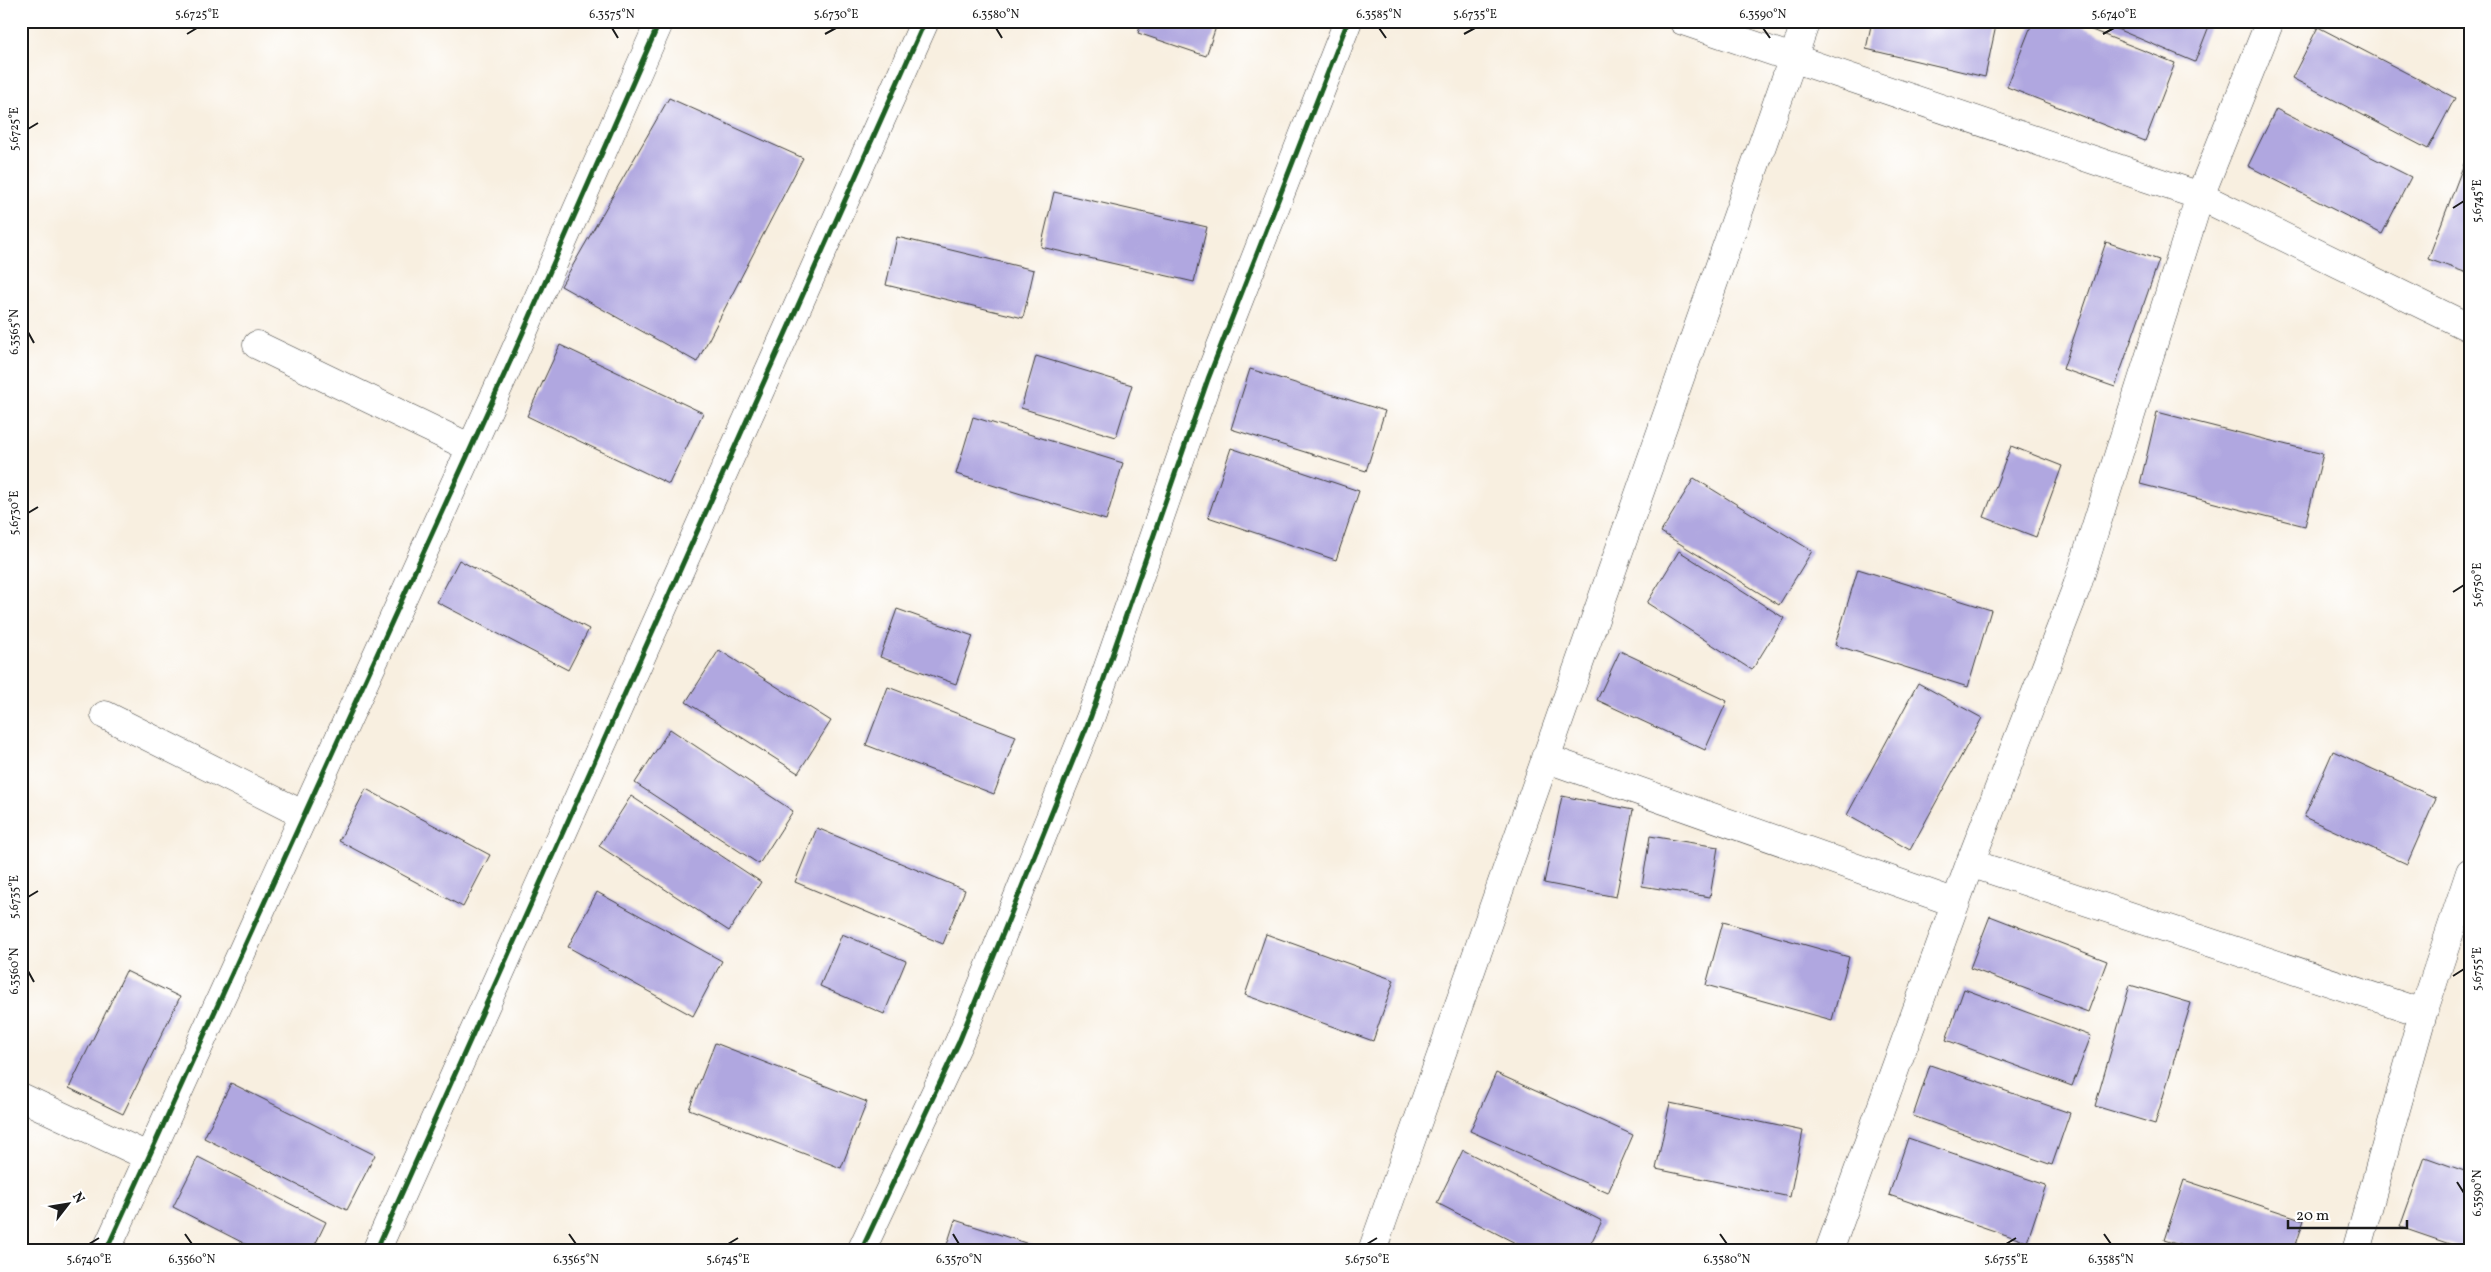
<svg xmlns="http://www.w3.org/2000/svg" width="2491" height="1272" font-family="Vollkorn,serif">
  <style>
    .building { fill: #b0a7e0 }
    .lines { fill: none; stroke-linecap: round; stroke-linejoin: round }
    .minor-casing { stroke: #3d3c39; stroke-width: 29 }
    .minor { stroke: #fff; stroke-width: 28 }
    .cycleway-casing { stroke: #fff; stroke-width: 8 }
    .cycleway { stroke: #1b5e20; stroke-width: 5 }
    .ticks { fill: none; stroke: #1c1c1c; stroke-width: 2 }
    .neatline { fill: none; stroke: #1c1c1c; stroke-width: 2 }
    .ticks-label { font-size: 12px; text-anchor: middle; fill: #1c1c1c }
  </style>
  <rect width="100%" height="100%" fill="#fff"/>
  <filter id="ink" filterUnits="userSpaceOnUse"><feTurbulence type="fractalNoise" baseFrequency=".02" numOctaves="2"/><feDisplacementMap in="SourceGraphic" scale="10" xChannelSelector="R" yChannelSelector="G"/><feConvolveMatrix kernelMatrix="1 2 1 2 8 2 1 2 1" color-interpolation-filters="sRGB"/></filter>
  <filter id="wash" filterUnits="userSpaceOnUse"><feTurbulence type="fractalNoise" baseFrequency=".0096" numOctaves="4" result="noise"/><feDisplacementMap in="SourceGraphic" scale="20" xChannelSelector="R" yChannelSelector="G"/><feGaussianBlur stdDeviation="1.12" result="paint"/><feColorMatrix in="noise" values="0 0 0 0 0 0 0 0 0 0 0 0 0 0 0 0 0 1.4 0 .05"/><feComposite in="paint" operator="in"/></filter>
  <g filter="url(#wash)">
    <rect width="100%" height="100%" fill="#f8efe0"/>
    <g id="blocks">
      <path class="building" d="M1142,21H1218L1206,56L1138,33Z
        M1872,21H1997L1985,77L1866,49Z
        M2033,21H2069L2175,63L2145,141L2007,87Z
        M2114,21H2211L2195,62L2112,27Z
        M2318,27L2455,98L2428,149L2292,78Z
        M669,98L803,158L697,362L561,286Z
        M2276,109L2411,177L2382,234L2248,166Z
        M2470,148V274L2428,259Z
        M1054,192L1207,227L1194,282L1041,247Z
        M897,237L1034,270L1023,318L886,285Z
        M2106,242L2159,260L2115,387L2063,369Z
        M560,345L703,413L669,484L527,416Z
        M1036,356L1132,385L1116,437L1021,408Z
        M1250,369L1385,411L1366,471L1231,429Z
        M2157,412L2323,454L2305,526L2140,484Z
        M973,417L1123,463L1106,520L956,474Z
        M2011,446L2062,466L2036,537L1984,517Z
        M1231,448L1359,491L1336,560L1208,517Z
        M1694,478L1812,551L1779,605L1661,532Z
        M1679,551L1784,618L1752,670L1647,603Z
        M459,560L589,629L568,670L437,602Z
        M1858,569L1991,610L1968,687L1835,645Z
        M897,609L973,636L956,684L880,657Z
        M719,650L831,721L798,773L686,702Z
        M1620,651L1727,701L1705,750L1597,700Z
        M1918,683L1982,718L1910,850L1847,815Z
        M888,687L1016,736L994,794L866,745Z
        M670,729L793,811L759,864L635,783Z
        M2333,751L2436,798L2407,864L2304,817Z
        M366,789L490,855L463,907L339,841Z
        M631,796L761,882L729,931L599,846Z
        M1562,796L1633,810L1616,897L1544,883Z
        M817,828L965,890L943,944L795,882Z
        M1650,836L1718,847L1710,897L1642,886Z
        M597,892L722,961L693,1016L568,947Z
        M1990,916L2107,961L2088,1012L1970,968Z
        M1723,922L1849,957L1832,1020L1706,985Z
        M842,934L906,961L884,1014L820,986Z
        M1266,934L1394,980L1373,1041L1245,995Z
        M126,971L180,997L123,1114L69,1088Z
        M2130,985L2191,1003L2155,1124L2095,1106Z
        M1964,989L2091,1036L2072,1086L1946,1040Z
        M715,1043L867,1102L841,1168L689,1109Z
        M1930,1065L2070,1113L2052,1165L1913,1116Z
        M1496,1073L1633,1135L1608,1193L1470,1131Z
        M231,1083L375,1155L347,1210L204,1138Z
        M1670,1103L1803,1131L1790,1197L1656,1169Z
        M1908,1138L2046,1185L2027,1242L1889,1195Z
        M1463,1150L1602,1221L1587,1251H1531L1437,1203Z
        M198,1157L326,1222L312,1251H259L173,1207Z
        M2425,1157L2470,1173V1251L2400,1227Z
        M2184,1180L2304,1220L2294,1251H2198L2164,1240Z
        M955,1220L1047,1250V1251H945Z"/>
    </g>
  </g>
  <g filter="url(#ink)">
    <use href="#blocks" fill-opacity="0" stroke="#3d3c39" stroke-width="1"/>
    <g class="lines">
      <defs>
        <path id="minor" d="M1683,21L2200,196L2470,328
          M257,345L471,448
          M105,715L304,815
          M1545,758L1956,903
          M1970,863L2423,1013
          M21,1097L149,1157
          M106,1251L514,353L660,21
          M376,1251L925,21
          M861,1251L959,1042L1091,716L1208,379L1348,21
          M1372,1251L1806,21
          M1829,1251L1970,863L2077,586L2200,196L2270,21
          M2356,1251L2423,1013L2470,872"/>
      </defs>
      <use href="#minor" class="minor-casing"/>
      <use href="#minor" class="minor"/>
      <defs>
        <path id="cycleway" d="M106,1251L514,353L660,21
          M376,1251L925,21
          M861,1251L959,1042L1091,716L1208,379L1348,21"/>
      </defs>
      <use href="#cycleway" class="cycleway-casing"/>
      <use href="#cycleway" class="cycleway"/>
    </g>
  </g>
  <path class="ticks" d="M612,28L618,38M996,28L1002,38M1379,28L1386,38M1763,28L1770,38M187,34L197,28M825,34L836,28M1464,34L1475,28M2103,34L2114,28M28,129L38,123M2453,208L2464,201M28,332L34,343M28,513L38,507M2453,592L2464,585M28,897L38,891M28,971L34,982M2453,976L2464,969M2457,1182L2464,1193M185,1234L192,1244M569,1234L576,1244M953,1234L959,1244M1720,1234L1727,1244M2104,1234L2111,1244M89,1244L99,1238M728,1244L738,1238M1367,1244L1377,1238M2006,1244L2016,1238"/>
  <rect width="2491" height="1272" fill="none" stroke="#fff" stroke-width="55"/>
  <g transform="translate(68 1204) rotate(59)" stroke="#ffffff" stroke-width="4" paint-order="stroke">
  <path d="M0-4L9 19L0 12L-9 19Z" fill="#1c1c1c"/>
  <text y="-8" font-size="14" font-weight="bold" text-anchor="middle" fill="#1c1c1c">N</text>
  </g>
  <path d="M2288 1220v8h119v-8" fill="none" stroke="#1c1c1c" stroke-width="2.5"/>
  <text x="2296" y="1220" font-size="15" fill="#1c1c1c" stroke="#ffffff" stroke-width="4" paint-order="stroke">20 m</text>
  <rect x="28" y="28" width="2436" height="1216" class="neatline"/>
  <g class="ticks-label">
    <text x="197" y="18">5.6725°E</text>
    <text x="612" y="18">6.3575°N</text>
    <text x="836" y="18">5.6730°E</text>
    <text x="996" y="18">6.3580°N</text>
    <text x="1379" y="18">6.3585°N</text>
    <text x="1475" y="18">5.6735°E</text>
    <text x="1763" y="18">6.3590°N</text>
    <text x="2114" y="18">5.6740°E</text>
    <text transform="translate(14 129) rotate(-90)" y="4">5.6725°E</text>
    <text transform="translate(2477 201) rotate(-90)" y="4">5.6745°E</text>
    <text transform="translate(14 332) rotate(-90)" y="4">6.3565°N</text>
    <text transform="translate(14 513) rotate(-90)" y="4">5.6730°E</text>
    <text transform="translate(2477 585) rotate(-90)" y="4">5.6750°E</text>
    <text transform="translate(14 897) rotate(-90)" y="4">5.6735°E</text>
    <text transform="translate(2477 969) rotate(-90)" y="4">5.6755°E</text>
    <text transform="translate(14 971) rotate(-90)" y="4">6.3560°N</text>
    <text transform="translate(2477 1193) rotate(-90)" y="4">6.3590°N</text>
    <text x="89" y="1263">5.6740°E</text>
    <text x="192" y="1263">6.3560°N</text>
    <text x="576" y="1263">6.3565°N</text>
    <text x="728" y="1263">5.6745°E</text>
    <text x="959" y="1263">6.3570°N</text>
    <text x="1367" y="1263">5.6750°E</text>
    <text x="1727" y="1263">6.3580°N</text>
    <text x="2006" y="1263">5.6755°E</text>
    <text x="2111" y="1263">6.3585°N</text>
  </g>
</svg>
